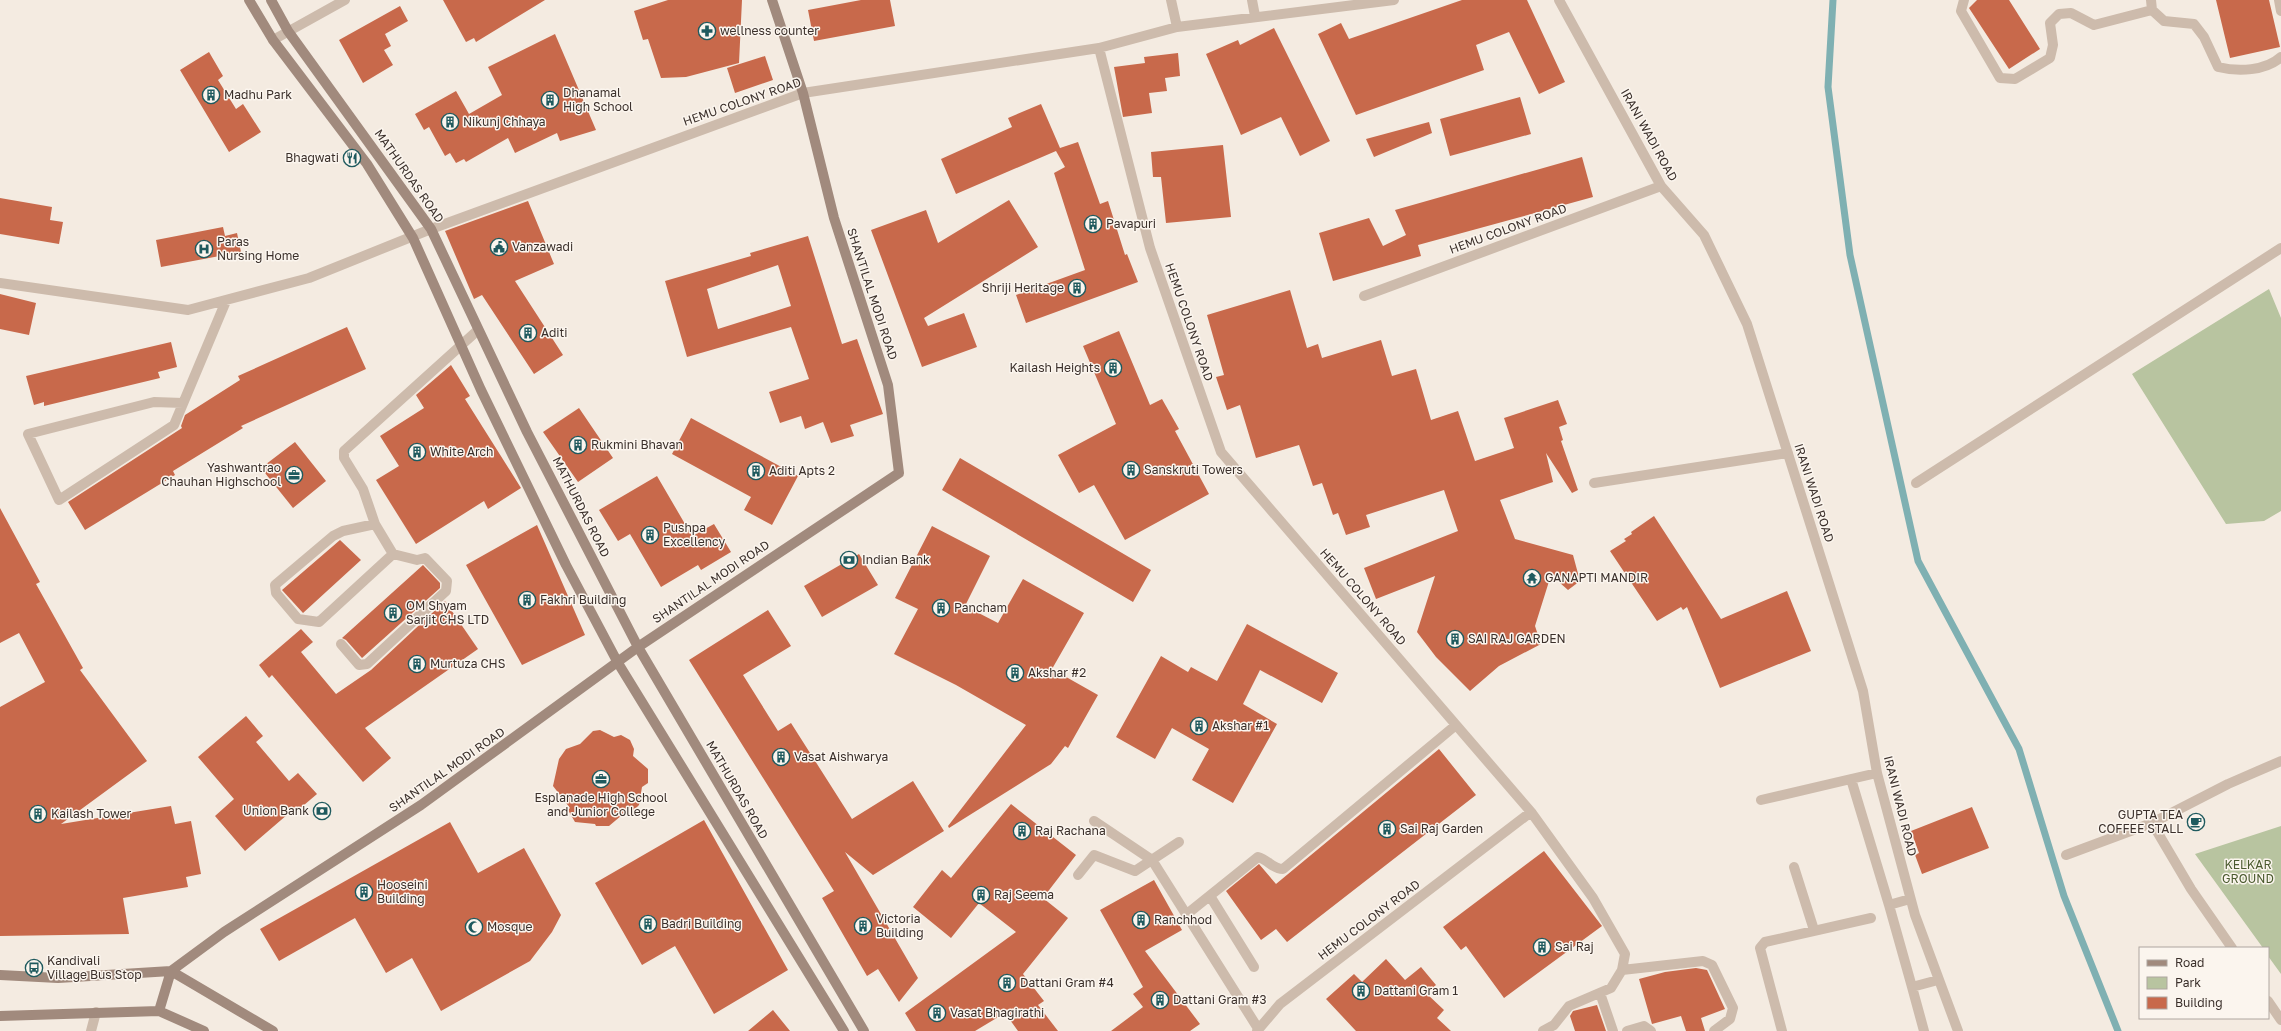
<svg xmlns="http://www.w3.org/2000/svg" width="2281" height="1031" font-family="'Golos Text',sans-serif">
  <style>
    .green { fill: #b8c4a0 }
    .lines { fill: none; stroke-linecap: round; stroke-linejoin: round }
    .stream { stroke: #7fb0b2; stroke-width: 7 }
    .building { fill: #c8694b; fill-rule: evenodd }
    .street { stroke: #cdbbac; stroke-width: 10 }
    .secondary { stroke: #a18a7d; stroke-width: 10 }
    .labels { text-anchor: middle; stroke-width: 3; stroke-linejoin: round; paint-order: stroke }
    .poi-label { font-size: 12px; fill: #3b302b; stroke: #fbf5ee; text-anchor: start }
    .street-label { font-size: 12px; fill: #3b302b; stroke: #fbf5ee }
    .park-label { font-size: 12px; fill: #4a5a2e; stroke: #fbf5ee }
  </style>
  <rect width="100%" height="100%" fill="#f4ebe1"/>
  <path class="green" d="M2269,289L2281,318V511L2264,521L2226,524L2132,374Z
    M2281,826V974L2268,956V948H2263L2195,854Z"/>
  <g class="lines">
    <path class="stream" d="M1833,0L1828,87L1850,255L1918,561L2019,749L2064,896L2118,1031"/>
  </g>
  <path class="building" d="M443,0H545L476,42L474,38L466,42Z
    M668,0H742L739,63L686,77L661,78L648,39L643,40L634,11Z
    M861,0H890L895,26L814,41L808,10Z
    M1462,0H1527L1565,82L1539,94L1509,32L1476,45L1484,70L1356,115L1318,34L1341,23L1349,39Z
    M1977,0H2009L2040,49L2009,69L1969,8Z
    M2216,0H2269L2280,47L2230,58Z
    M400,6L408,21L385,34L391,46L384,50L393,65L363,83L339,40Z
    M1274,28L1330,141L1300,156L1281,117L1241,135L1206,54L1238,40L1240,45Z
    M555,34L596,130L560,141L557,133L515,153L508,138L466,162L464,159L456,163L450,153L445,156L429,127L424,130L415,114L456,91L469,114L502,95L488,67Z
    M209,52L223,76L218,80L236,109L243,104L261,132L229,152L180,70Z
    M1178,53L1180,76L1165,78L1167,91L1149,93L1152,113L1123,117L1114,67L1145,63L1144,57Z
    M765,56L773,80L735,93L727,68Z
    M1520,97L1531,134L1450,156L1440,119Z
    M1041,104L1060,148L1078,142L1100,204L1108,201L1125,255L1127,254L1138,282L1026,323L1016,295L1085,270L1054,173L1065,167L1056,151L956,194L941,159L1012,127L1008,118Z
    M1429,122L1432,133L1374,157L1366,139Z
    M1223,145L1231,217L1166,223L1161,177H1153L1151,152Z
    M1582,157L1593,197L1418,245L1421,256L1333,281L1319,233L1369,218L1383,246L1406,235L1395,210Z
    M0,198L52,207L50,220L63,222L59,244L0,234Z
    M1009,200L1038,247L924,318L928,326L964,313L977,347L922,367L871,230L926,210L938,243Z
    M528,201L554,264L515,281L563,355L534,374L482,295L474,299L445,231Z
    M223,227L225,236L237,233L241,252L161,267L156,240Z
    M808,236L842,344L857,339L883,414L850,425L854,436L831,443L823,422L805,429L801,416L780,423L769,392L809,379L791,327L687,357L665,281L751,256L750,253ZM778,265L791,306L718,329L707,289Z
    M1290,290L1307,348L1318,344L1322,358L1381,340L1392,376L1416,369L1431,420L1458,411L1475,461L1514,448L1504,418L1558,400L1567,424L1559,427L1563,440L1561,441L1578,490L1572,493L1546,453L1553,482L1500,500L1515,539L1573,555L1580,581L1568,590L1551,575L1535,626L1541,644L1499,666L1470,691L1436,657L1417,632L1435,576L1376,599L1364,568L1458,531L1444,490L1366,515L1370,527L1346,535L1338,513L1333,515L1322,483L1313,486L1299,445L1256,458L1240,405L1227,410L1216,377L1224,375L1207,315Z
    M0,294L36,303L29,335L0,329Z
    M347,327L366,369L241,426L243,428L173,471L175,475L85,530L68,502L182,428L181,426L185,415L240,380L238,376Z
    M1119,331L1150,405L1162,399L1179,429L1175,431L1209,494L1125,540L1094,485L1079,493L1058,455L1116,424L1083,346Z
    M171,342L177,367L158,372L160,378L44,406V402L34,405L26,376Z
    M451,365L470,396L465,399L521,488L488,509L484,501L416,544L376,480L399,466L380,436L424,408L416,395Z
    M579,408L613,458L578,482L543,432Z
    M691,418L798,476L772,525L744,510L751,497L672,454Z
    M295,442L326,481L293,508L261,468Z
    M960,458L1151,570L1133,602L942,490Z
    M657,476L692,536L714,524L731,552L701,570L698,565L661,587L630,534L618,541L599,510Z
    M0,508L40,582L36,584L83,668L80,670L147,761L61,824L171,806L175,824L191,821L201,874L186,877L188,887L123,898L129,934L0,936V707L45,682L19,633L0,643Z
    M1654,516L1721,619L1787,591L1811,651L1720,688L1687,607L1683,610L1681,607L1657,621L1610,551L1626,541L1624,539L1632,534L1631,532Z
    M537,525L585,635L522,665L466,565Z
    M932,526L990,556L965,606L998,623L1023,579L1084,613L1052,669L1098,695L1068,748L1065,746L1051,764L949,828L948,826L1026,725L956,685L894,654L918,609L895,598Z
    M340,540L361,560L303,613L282,590Z
    M859,554L878,585L822,617L804,586Z
    M423,565L440,583V588L362,658L346,640L342,638Z
    M445,601L478,649L365,728L391,758L363,782L272,675L269,678L259,665L301,629L313,642L301,652L336,694L371,670Z
    M768,610L791,646L743,675L778,731L791,723L852,819L913,781L944,831L873,875L845,852L918,978L899,1002L878,969L867,976L822,898L834,891L689,660Z
    M1247,624L1338,673L1322,703L1260,670L1243,704L1277,724L1233,803L1192,780L1209,749L1172,728L1155,759L1116,737L1161,656L1188,672L1191,667L1217,681Z
    M246,716L263,736L256,742L289,781L298,773L317,794L297,811L295,808L245,851L215,816L234,799L198,757Z
    M600,730L614,737L621,735L630,740L634,749L633,756L648,769V783L642,787L639,805L634,810H628L609,826H596L595,824L575,822L568,810L570,808L553,786L559,759L566,749L580,744L593,731Z
    M1439,749L1476,795L1287,942L1276,929L1261,940L1226,891L1259,864L1276,884Z
    M1011,804L1076,855L1043,898L1068,918L1023,974L1044,1001L1038,1005L1058,1031H1018L1005,1013L975,1031H916L905,1013L1016,932L979,903L951,938L913,907L942,870L951,878Z
    M1972,807L1989,848L1922,874L1915,855L1919,853L1911,831Z
    M704,820L788,970L714,1014L675,946L642,965L595,883Z
    M450,822L478,873L524,848L561,915L552,932L530,961L441,1011L412,958L386,973L355,918L279,961L260,929Z
    M1544,851L1602,926L1504,998L1466,946L1461,950L1443,927Z
    M1154,880L1182,930L1145,951L1200,1024L1190,1031H1111L1143,1007L1133,994L1143,987L1100,910Z
    M1386,959L1405,980L1421,967L1436,985L1426,993L1444,1010L1437,1018L1451,1031H1356L1326,999L1354,974L1362,982Z
    M1696,968L1707,970L1725,1009L1701,1018L1705,1031H1686L1681,1016L1652,1024L1639,979L1665,972Z
    M1597,1005L1606,1031H1575L1570,1016L1573,1011Z
    M773,1010L790,1031H748Z"/>
  <g class="lines">
    <path class="street" d="M1171,0L1177,27
      M1252,0L1255,16
      M1559,0L1661,186L1704,235L1747,324L1863,691L1877,773L1915,915L1958,1031
      M1964,0L1961,11L2000,78L2015,79L2050,58L2053,45L2050,23L2059,14L2071,13L2094,25L2152,10
      M2151,0L2152,10L2164,21L2194,24L2204,37L2218,67C2238,72 2266,71 2281,57
      M2279,0L2281,11
      M273,40L345,0
      M1099,48L1150,248L1221,452L1531,812L1593,898L1625,954L1622,970L1611,988L1569,1006L1554,1025L1543,1031
      M0,283L188,310L309,278L431,229L803,93L1099,48L1177,27L1394,0
      M1364,296L1661,186
      M183,403L154,402L28,434L59,500L174,425L226,301
      M1594,483L1788,453
      M1916,483L2281,248
      M375,524L343,531L333,536L275,585L276,593L298,619L319,622L393,554L375,524L363,489L344,458V451L478,330
      M341,644L359,665L367,664L446,591L447,581L425,558L417,560L393,554
      M1851,779L1877,773
      M1761,800L1851,779L1889,905
      M1094,821L1152,860L1259,1030
      M2152,823L2191,889L2232,948
      M2066,855L2152,823L2228,784L2281,761
      M1794,867L1814,930
      M1078,875L1094,855L1135,871L1179,842
      M1210,896L1254,967
      M1910,899L1889,905L1912,987
      M1187,914L1258,857C1269,860 1272,869 1283,869L1456,725
      M1622,970L1703,961L1712,965L1733,1008L1730,1019L1714,1031
      M1600,993L1613,1031
      M2268,1001L2281,1020
      M91,1031L96,1012
      M1257,1031L1280,1004L1531,812
      M1627,1031L1644,1026L1651,1031
      M1782,1031L1760,948L1765,942L1871,918
      M1924,1031L1912,987L1938,980"/>
    <path class="secondary" d="M249,0L273,40L367,164L413,238L481,390L566,565L618,663L844,1031
      M271,0L288,31L431,229L527,432L638,647L864,1031
      M0,975L58,978L171,971L273,1031
      M159,1011L171,971L224,932L421,805L638,647L899,473L888,385L834,218L803,93L772,0
      M0,1016L159,1011L204,1031"/>
  </g>
  <defs>
    <symbol id="pharmacy-ring" viewBox="-11 -11 22 22"><circle r="9.5" fill="#fbf5ee" stroke="#1f5a5e" stroke-width="1.5"/><path d="M-2-6h4v4h4v4h-4v4h-4v-4h-4v-4h4Z" fill="#1f5a5e"/></symbol>
    <symbol id="building-ring" viewBox="-11 -11 22 22"><circle r="9.5" fill="#fbf5ee" stroke="#1f5a5e" stroke-width="1.5"/><path d="M-4-6H4V6H1V3H-1V6H-4ZM-2.5-4.3h1.7v1.8h-1.7ZM.8-4.3h1.7v1.8H.8ZM-2.5-1h1.7V.8h-1.7ZM.8-1h1.7V.8H.8Z" fill="#1f5a5e"/></symbol>
    <symbol id="restaurant-ring" viewBox="-11 -11 22 22"><circle r="9.5" fill="#fbf5ee" stroke="#1f5a5e" stroke-width="1.5"/><path d="M-5-6h1v4h1v-4h1v4h1v-4h1v5L-1.5 .5V6h-2V.5L-5-1ZM5-6V6H3V1.5H1.5Q1.5-4 5-6Z" fill="#1f5a5e"/></symbol>
    <symbol id="civic-ring" viewBox="-11 -11 22 22"><circle r="9.5" fill="#fbf5ee" stroke="#1f5a5e" stroke-width="1.5"/><path d="M-.6-6.5H3V-4.5H.6V-3L4-1V1h2V6H-6V1h2V-1L-.6-3ZM-1.2 2.5V6h2.4V2.5Z" fill="#1f5a5e"/></symbol>
    <symbol id="hospital-ring" viewBox="-11 -11 22 22"><circle r="9.5" fill="#fbf5ee" stroke="#1f5a5e" stroke-width="1.5"/><path d="M-5-5h3v3.5h4V-5h3V5h-3V1.5h-4V5h-3Z" fill="#1f5a5e"/></symbol>
    <symbol id="office-ring" viewBox="-11 -11 22 22"><circle r="9.5" fill="#fbf5ee" stroke="#1f5a5e" stroke-width="1.5"/><path d="M-6-3h4V-5.5h4V-3h4V5H-6ZM-1-4.5V-3h2v-1.5ZM-6 0V1H6V0Z" fill="#1f5a5e"/></symbol>
    <symbol id="bank-ring" viewBox="-11 -11 22 22"><circle r="9.5" fill="#fbf5ee" stroke="#1f5a5e" stroke-width="1.5"/><path d="M-6-4H6V4H-6ZM0-2.3a2.3 2.3 0 1 0 0 4.6a2.3 2.3 0 1 0 0-4.6Z" fill="#1f5a5e"/></symbol>
    <symbol id="temple-ring" viewBox="-11 -11 22 22"><circle r="9.5" fill="#fbf5ee" stroke="#1f5a5e" stroke-width="1.5"/><path d="M0-6L5-2H3V0L6.5 2.5H4V6H1.5V3h-3V6H-4V2.5H-6.5L-3 0V-2H-5Z" fill="#1f5a5e"/></symbol>
    <symbol id="cafe-ring" viewBox="-11 -11 22 22"><circle r="9.5" fill="#fbf5ee" stroke="#1f5a5e" stroke-width="1.5"/><path d="M-5.5-4.5H6V0H3Q3 3.5 0 3.5H-2.5Q-5.5 3.5-5.5 0ZM3-3.2v2h1.7v-2ZM-6 4.5H4V6H-6Z" fill="#1f5a5e"/></symbol>
    <symbol id="mosque-ring" viewBox="-11 -11 22 22"><circle r="9.5" fill="#fbf5ee" stroke="#1f5a5e" stroke-width="1.5"/><path d="M3.5-4.9A6 6 0 1 0 3.5 4.9A5 5 0 1 1 3.5-4.9Z" fill="#1f5a5e"/></symbol>
    <symbol id="bus-ring" viewBox="-11 -11 22 22"><circle r="9.5" fill="#fbf5ee" stroke="#1f5a5e" stroke-width="1.5"/><path d="M-5-6H5V4H4V6H2V4H-2V6H-4V4H-5ZM-3.5-4V0h7V-4ZM-3.5 1.2v1.5H-2V1.2ZM2 1.2v1.5H3.5V1.2Z" fill="#1f5a5e"/></symbol>
  </defs>
  <g fill-rule="evenodd">
    <use href="#pharmacy-ring" x="697" y="21" width="20" height="20"/>
    <use href="#building-ring" x="201" y="85" width="20" height="20"/>
    <use href="#building-ring" x="540" y="90" width="20" height="20"/>
    <use href="#building-ring" x="440" y="112" width="20" height="20"/>
    <use href="#restaurant-ring" x="342" y="148" width="20" height="20"/>
    <use href="#building-ring" x="1083" y="214" width="20" height="20"/>
    <use href="#civic-ring" x="489" y="237" width="20" height="20"/>
    <use href="#hospital-ring" x="194" y="239" width="20" height="20"/>
    <use href="#building-ring" x="1067" y="278" width="20" height="20"/>
    <use href="#building-ring" x="518" y="323" width="20" height="20"/>
    <use href="#building-ring" x="1103" y="358" width="20" height="20"/>
    <use href="#building-ring" x="568" y="435" width="20" height="20"/>
    <use href="#building-ring" x="407" y="442" width="20" height="20"/>
    <use href="#building-ring" x="1121" y="460" width="20" height="20"/>
    <use href="#building-ring" x="746" y="461" width="20" height="20"/>
    <use href="#office-ring" x="284" y="465" width="20" height="20"/>
    <use href="#building-ring" x="640" y="525" width="20" height="20"/>
    <use href="#bank-ring" x="839" y="550" width="20" height="20"/>
    <use href="#temple-ring" x="1522" y="568" width="20" height="20"/>
    <use href="#building-ring" x="517" y="590" width="20" height="20"/>
    <use href="#building-ring" x="931" y="598" width="20" height="20"/>
    <use href="#building-ring" x="383" y="603" width="20" height="20"/>
    <use href="#building-ring" x="1445" y="629" width="20" height="20"/>
    <use href="#building-ring" x="407" y="654" width="20" height="20"/>
    <use href="#building-ring" x="1005" y="663" width="20" height="20"/>
    <use href="#building-ring" x="1189" y="716" width="20" height="20"/>
    <use href="#building-ring" x="771" y="747" width="20" height="20"/>
    <use href="#office-ring" x="591" y="769" width="20" height="20"/>
    <use href="#bank-ring" x="312" y="801" width="20" height="20"/>
    <use href="#building-ring" x="28" y="804" width="20" height="20"/>
    <use href="#cafe-ring" x="2186" y="812" width="20" height="20"/>
    <use href="#building-ring" x="1377" y="819" width="20" height="20"/>
    <use href="#building-ring" x="1012" y="821" width="20" height="20"/>
    <use href="#building-ring" x="354" y="882" width="20" height="20"/>
    <use href="#building-ring" x="971" y="885" width="20" height="20"/>
    <use href="#building-ring" x="1131" y="910" width="20" height="20"/>
    <use href="#building-ring" x="638" y="914" width="20" height="20"/>
    <use href="#building-ring" x="853" y="916" width="20" height="20"/>
    <use href="#mosque-ring" x="464" y="917" width="20" height="20"/>
    <use href="#building-ring" x="1532" y="937" width="20" height="20"/>
    <use href="#bus-ring" x="24" y="958" width="20" height="20"/>
    <use href="#building-ring" x="997" y="973" width="20" height="20"/>
    <use href="#building-ring" x="1351" y="981" width="20" height="20"/>
    <use href="#building-ring" x="1150" y="990" width="20" height="20"/>
    <use href="#building-ring" x="927" y="1003" width="20" height="20"/>
  </g>
  <g class="labels">
    <g class="poi-label">
      <text x="720" y="35">wellness counter</text>
      <text x="563" y="97">Dhanamal<tspan x="563" dy="14">High School</tspan></text>
      <text x="224" y="99">Madhu Park</text>
      <text x="463" y="126">Nikunj Chhaya</text>
      <text x="339" y="162" text-anchor="end">Bhagwati</text>
      <text x="1106" y="228">Pavapuri</text>
      <text x="217" y="246">Paras<tspan x="217" dy="14">Nursing Home</tspan></text>
      <text x="512" y="251">Vanzawadi</text>
      <text x="1064" y="292" text-anchor="end">Shriji Heritage</text>
      <text x="541" y="337">Aditi</text>
      <text x="1100" y="372" text-anchor="end">Kailash Heights</text>
      <text x="591" y="449">Rukmini Bhavan</text>
      <text x="430" y="456">White Arch</text>
      <text x="281" y="472" text-anchor="end">Yashwantrao<tspan x="281" dy="14">Chauhan Highschool</tspan></text>
      <text x="1144" y="474">Sanskruti Towers</text>
      <text x="769" y="475">Aditi Apts 2</text>
      <text x="663" y="532">Pushpa<tspan x="663" dy="14">Excellency</tspan></text>
      <text x="862" y="564">Indian Bank</text>
      <text x="1545" y="582">GANAPTI MANDIR</text>
      <text x="540" y="604">Fakhri Building</text>
      <text x="406" y="610">OM Shyam<tspan x="406" dy="14">Sarjit CHS LTD</tspan></text>
      <text x="954" y="612">Pancham</text>
      <text x="1468" y="643">SAI RAJ GARDEN</text>
      <text x="430" y="668">Murtuza CHS</text>
      <text x="1028" y="677">Akshar #2</text>
      <text x="1212" y="730">Akshar #1</text>
      <text x="794" y="761">Vasat Aishwarya</text>
      <text x="601" y="802" text-anchor="middle">Esplanade High School<tspan x="601" dy="14">and Junior College</tspan></text>
      <text x="309" y="815" text-anchor="end">Union Bank</text>
      <text x="51" y="818">Kailash Tower</text>
      <text x="2183" y="819" text-anchor="end">GUPTA TEA<tspan x="2183" dy="14">COFFEE STALL</tspan></text>
      <text x="1400" y="833">Sai Raj Garden</text>
      <text x="1035" y="835">Raj Rachana</text>
      <text x="377" y="889">Hooseini<tspan x="377" dy="14">Building</tspan></text>
      <text x="994" y="899">Raj Seema</text>
      <text x="876" y="923">Victoria<tspan x="876" dy="14">Building</tspan></text>
      <text x="1154" y="924">Ranchhod</text>
      <text x="661" y="928">Badri Building</text>
      <text x="487" y="931">Mosque</text>
      <text x="1555" y="951">Sai Raj</text>
      <text x="47" y="965">Kandivali<tspan x="47" dy="14">Village Bus Stop</tspan></text>
      <text x="1020" y="987">Dattani Gram #4</text>
      <text x="1374" y="995">Dattani Gram 1</text>
      <text x="1173" y="1004">Dattani Gram #3</text>
      <text x="950" y="1017">Vasat Bhagirathi</text>
    </g>
    <g class="street-label">
      <text transform="translate(742 102) rotate(-19)" y="4">HEMU COLONY ROAD</text>
      <text transform="translate(1649 135) rotate(61)" y="4">IRANI WADI ROAD</text>
      <text transform="translate(409 176) rotate(55)" y="4">MATHURDAS ROAD</text>
      <text transform="translate(1508 229) rotate(-20)" y="4">HEMU COLONY ROAD</text>
      <text transform="translate(872 294) rotate(72)" y="4">SHANTILAL MODI ROAD</text>
      <text transform="translate(1189 322) rotate(71)" y="4">HEMU COLONY ROAD</text>
      <text transform="translate(1814 493) rotate(72)" y="4">IRANI WADI ROAD</text>
      <text transform="translate(581 507) rotate(63)" y="4">MATHURDAS ROAD</text>
      <text transform="translate(711 582) rotate(-34)" y="4">SHANTILAL MODI ROAD</text>
      <text transform="translate(1363 597) rotate(49)" y="4">HEMU COLONY ROAD</text>
      <text transform="translate(447 770) rotate(-35)" y="4">SHANTILAL MODI ROAD</text>
      <text transform="translate(737 790) rotate(60)" y="4">MATHURDAS ROAD</text>
      <text transform="translate(1900 806) rotate(76)" y="4">IRANI WADI ROAD</text>
      <text transform="translate(1369 920) rotate(-37)" y="4">HEMU COLONY ROAD</text>
    </g>
    <g class="park-label">
      <text x="2248" y="869">KELKAR<tspan x="2248" dy="14">GROUND</tspan></text>
    </g>
  </g>
  <rect x="2139" y="947" width="130" height="72" fill="#fbf5ee" stroke="#aea6a0"/>
  <rect x="2147" y="960" width="20" height="6" fill="#a18a7d" stroke="#aea6a0"/>
  <text x="2175" y="967" font-size="12" fill="#3b302b">Road</text>
  <rect x="2147" y="977" width="20" height="12" fill="#b8c4a0" stroke="#aea6a0"/>
  <text x="2175" y="987" font-size="12" fill="#3b302b">Park</text>
  <rect x="2147" y="997" width="20" height="12" fill="#c8694b" stroke="#aea6a0"/>
  <text x="2175" y="1007" font-size="12" fill="#3b302b">Building</text>
</svg>
